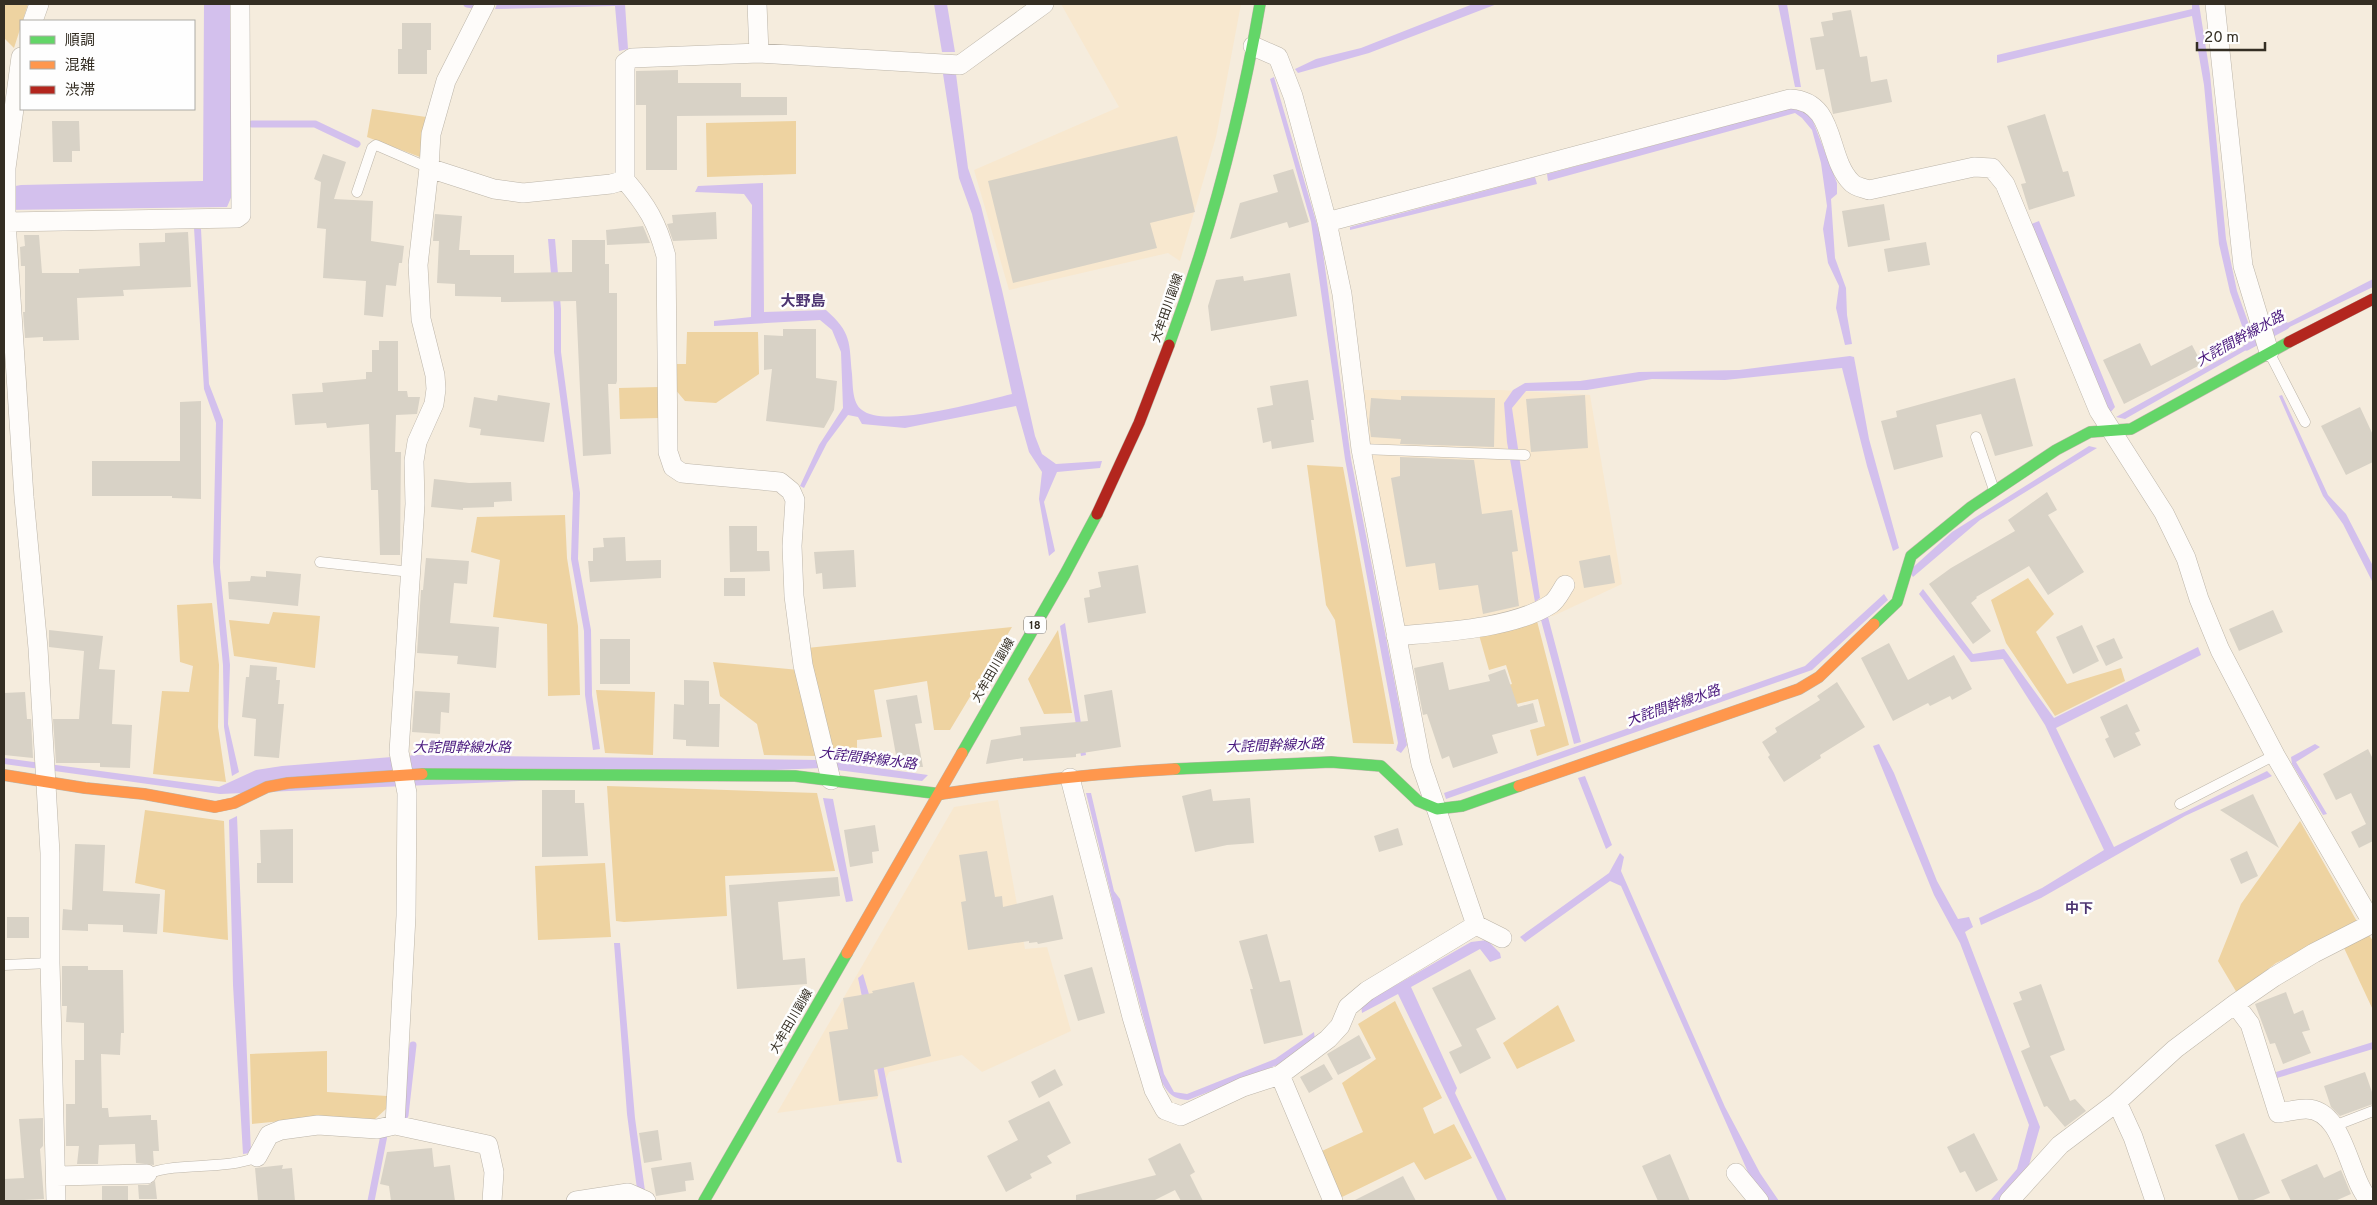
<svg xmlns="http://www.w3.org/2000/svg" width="2377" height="1205" font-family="Overpass,'Noto Sans JP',sans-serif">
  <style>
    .built { fill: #f8e8cf }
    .green { fill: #eed3a1 }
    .water { fill: #d3c0ed }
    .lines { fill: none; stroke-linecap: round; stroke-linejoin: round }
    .stream { stroke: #d3c0ed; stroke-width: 7 }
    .building { fill: #d8d2c6 }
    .lane-casing { stroke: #bcb5a9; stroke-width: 11 }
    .street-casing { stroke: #bcb5a9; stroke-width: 20 }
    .fast-casing { stroke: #bcb5a9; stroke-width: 12 }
    .slow-casing { stroke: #bcb5a9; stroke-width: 12 }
    .jam-casing { stroke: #bcb5a9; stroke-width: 12 }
    .lane { stroke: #fefcfa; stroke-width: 10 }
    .street { stroke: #fefcfa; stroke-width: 19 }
    .fast { stroke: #63d668; stroke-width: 11 }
    .slow { stroke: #ff974d; stroke-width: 11 }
    .jam { stroke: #b3261e; stroke-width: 11 }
    .labels { text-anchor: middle; stroke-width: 5; stroke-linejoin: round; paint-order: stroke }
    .shield { fill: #fefefe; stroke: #716c65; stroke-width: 1 }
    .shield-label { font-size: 11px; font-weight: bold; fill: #342e23 }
    .street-label { font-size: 12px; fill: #342e23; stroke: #fefefe }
    .water-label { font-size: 14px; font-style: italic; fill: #48177d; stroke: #fefefe }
    .neighbourhood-label { font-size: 14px; font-weight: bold; fill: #4d3571; stroke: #fefefe }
    .quarter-label { font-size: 15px; font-weight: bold; fill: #4d3571; stroke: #fefefe }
  </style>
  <rect width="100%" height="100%" fill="#f5ecdd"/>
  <path class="built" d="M1061,4H1241L1216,137L1180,261L1168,253L1009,290L974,170L1119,107Z
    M1363,390H1501L1590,395L1622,584L1553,616L1526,612L1462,625L1404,626L1367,449Z
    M998,800L1025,949L1047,947L1071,1031L982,1072L962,1055L889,1072L877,1099L777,1113L954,807Z"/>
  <path class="green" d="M4,4H28L14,48L4,38Z
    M372,109L426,117L420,157L367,137Z
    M796,121V174L707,177L706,123Z
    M687,332H758L759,374L716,403L685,401L674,388L673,364H686Z
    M659,387V418L620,419L619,388Z
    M1307,465L1343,467L1394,744L1353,743L1335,620L1326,605Z
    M565,515L567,558L578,626L580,695L548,696L547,624L493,617L500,560L471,552L477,517Z
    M2028,578L2054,614L2036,632L2067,684L2121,668L2125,681L2055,716L2006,643L1991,600Z
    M212,603L219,665L218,727L226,782L153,774L162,691L189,692L193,666L180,662L177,605Z
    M273,612L320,616L315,668L234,656L229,620L269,624Z
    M1537,621L1569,745L1537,756L1530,730L1545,726L1538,699L1492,710L1487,691L1512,684L1506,665L1489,670L1479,635Z
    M1012,627L950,730H934L927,681L874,690L882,737L857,740V761L832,757L807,648Z
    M1058,630L1072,713L1044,714L1028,679Z
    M713,662L799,670L816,756L764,755L757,724L720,696Z
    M596,690L655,692L653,755L605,753Z
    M607,786L817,793L835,871L725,876L727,916L624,922L616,921Z
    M145,810L224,821L228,940L163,932L165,890L135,883Z
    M2300,821L2359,925L2276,963L2237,993L2218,961L2241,904Z
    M605,863L611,937L538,940L535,866Z
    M2369,935L2373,941V1010L2344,948Z
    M1395,1001L1442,1098L1423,1108L1434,1134L1454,1124L1472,1158L1425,1180L1414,1162L1340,1198L1322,1151L1363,1132L1342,1083L1376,1059L1358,1024Z
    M1558,1005L1575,1041L1517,1069L1503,1043Z
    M327,1051V1092L387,1096L386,1109L375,1119L322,1117L252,1124L250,1054Z"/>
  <path class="water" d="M204,4H231L233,193L227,207L4,210V188L21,185L203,181Z
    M497,4H625L628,49L619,51L615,6L495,9Z
    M934,4H947L955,52H942Z
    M1473,4H1497L1369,53L1298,73L1295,69L1316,59L1361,48Z
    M1778,4H1787L1801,87H1795Z
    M2192,4H2199L2210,74L2226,239L2237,291L2253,336L2247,340L2230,292L2219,244L2204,85L2192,16L1997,63V55L2192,9Z
    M943,74H956L968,168L981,206L1002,290L1035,436L1042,454L1056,464L1102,461L1100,468L1057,472L1044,502L1055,551L1049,556L1039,499L1042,472L1029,452L1016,406L905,428L862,424L858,417L848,415L827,443L804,488L800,486L819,445L843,408L841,352L832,330L820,320L714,326V321L751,317L752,205L744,194L695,192L698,186L763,183L764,312L826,310C852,333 849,342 852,374C853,385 852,403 862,410C884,429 983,401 1012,394L972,214L959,178Z
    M1274,77L1321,238L1351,459L1407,745L1401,753L1396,750L1398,743L1345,459L1311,222L1270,79Z
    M1792,108L1803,111L1811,116L1837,183V194L1831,199L1835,258L1846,288L1847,315L1852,344L1845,345L1836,308L1839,286L1828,263L1823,229L1827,206L1821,163L1812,130L1802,118L1795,113L1548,181L1547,174Z
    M1535,177L1537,184L1350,230V227Z
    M2039,221L2115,407L2110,413L2031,224Z
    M194,228L201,229L209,384L223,420L220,568L230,665L228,724L239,772L232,776L224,727L223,665L213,562L216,423L204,389Z
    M548,239H555L561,309V352L580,493L578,559L591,630L592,695L600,749L593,750L585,695L584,631L571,559L573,493L554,352V309Z
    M2373,279V287L2279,332L2278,328Z
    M2253,341L2255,345L2125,419L2116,417Z
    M1850,356L1854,357L1869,439L1899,548L1893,551L1867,466L1842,368L1725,380L1652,379L1587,390L1526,391L1512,408L1540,598L1535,602L1507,442L1504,403L1513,390L1525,383L1580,381L1639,372L1739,370Z
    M2282,395L2328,495L2346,514L2373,566V583L2343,524L2323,496L2279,396Z
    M2089,446L2097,448L1980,520L1913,577L1909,571L1952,532Z
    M1923,589L1973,654L2004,649L2054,718L2198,647L2201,655L2056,728L2114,847L2267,771L2272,776L2185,816L2041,898L1981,925L1979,918L2042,888L2104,850L2045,725L2003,659L1971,662L1919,594Z
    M1884,594L1888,600L1812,670L1446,799L1444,793L1805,666Z
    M1548,617L1581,742L1574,744L1541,620Z
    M1065,623L1086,755L1081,756L1060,626Z
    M1879,744L1894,773L1937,881L1958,919L1969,917L1973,927L1965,932L2040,1127L2029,1165L1998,1201H1990L2017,1169L2029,1125L1960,943L1934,895L1873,746Z
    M2315,744L2320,747L2296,762L2327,814L2323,815L2292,764L2291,757Z
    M416,755L820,760L928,775L922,781L822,768L220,794L4,764V758L219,787L256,770L282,766Z
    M1585,776L1612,845L1606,849L1578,778Z
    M1086,793H1091L1114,891L1120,899L1164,1074L1174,1092L1187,1094L1275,1059L1314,1032L1315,1040L1277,1065L1188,1100C1171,1099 1167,1092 1159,1077L1112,899Z
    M823,798L833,799L853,901L846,902Z
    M237,816L251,1153L243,1154L233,985L229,820Z
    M1620,853L1624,857L1621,871L1725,1107L1760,1173L1779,1201H1768L1751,1179L1621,886L1610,881L1525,942L1520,937L1609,873Z
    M1487,940L1500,953L1501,958L1490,962L1480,949L1411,987L1457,1088L1455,1093L1507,1201H1498L1398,994L1362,1013L1361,1005L1471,942Z
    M614,943H620L635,1118L645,1191L637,1189L627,1114Z
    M863,974L871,1001L902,1163L897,1162L858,978Z
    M2373,1042V1049L2277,1078L2276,1072Z"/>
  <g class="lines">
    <path class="stream" d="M467,4L473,5
      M252,124H315L357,144
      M2247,347L2286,326
      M405,1115L413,1045
      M371,1201L384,1135"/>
  </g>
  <path class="building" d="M1851,10L1860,57L1867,56L1871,82L1887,79L1892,102L1833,114L1824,69L1816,70L1810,38L1824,36L1821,22L1833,20L1832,13Z
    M402,23H431V50H427V74H398V49H402Z
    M678,70V83H741V97H787V115L677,116V170H646V105H636V71Z
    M2045,114L2063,172L2068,171L2075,196L2029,210L2021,184L2026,183L2007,126Z
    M52,121H79L80,151H72V162H53Z
    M1177,136L1195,212L1150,223L1157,248L1013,283L988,181Z
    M323,154L346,162L334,199L373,201L371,241L404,246L402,263H399L396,286L386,285L383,317L364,315L366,281L323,278L326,229L317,228L321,182L314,179Z
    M1293,169L1309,222L1289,228L1287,222L1230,239L1240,203L1278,192L1273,175Z
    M1884,204L1890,240L1848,247L1842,211Z
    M716,212L717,239L673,241L667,224L673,223L672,215Z
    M435,214L462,216L459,250H470V255H514V273L572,272V240H605V264H609V293H617V381L616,384H608L611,454L583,456L576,301L501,302V297L455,296V284L437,283L439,241H433Z
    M643,226L650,243L607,245L606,230Z
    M188,232L191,287L123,290L124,296L77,298L79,340L43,341V337L25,338L23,312H25V266H21L20,247L25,246L24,235H39L42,273H79V269L140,266L139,243L165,242V233Z
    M1926,242L1930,265L1888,272L1884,249Z
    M1290,273L1297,316L1211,331L1208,306L1216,280L1243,276L1244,281Z
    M783,329H816V378L837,381L834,410L824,428L766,421L772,369L764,370V335L783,336Z
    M379,341H398V391H407L408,397H420L417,414L396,415L395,452H401L400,555H380L378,490H371L369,424L327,428L326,423L295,425L292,394L323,392L322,383L366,379V372H372V350H379Z
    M2140,343L2151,366L2192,345L2202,364L2124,404L2103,360Z
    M2015,378L2033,446L1995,456L1981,414L1936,425L1943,457L1894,470L1881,421L1897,417L1896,411Z
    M1308,380L1314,420H1311L1314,442L1272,449L1271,441L1263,443L1257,408L1273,405L1270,386Z
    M498,395L550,403L544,442L480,435L481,429L469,427L474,397L497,401Z
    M1585,395L1588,448L1531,452L1526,399Z
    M1401,396L1495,398L1494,447L1400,444L1401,439L1371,437L1369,422L1371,398L1401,400Z
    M201,401V499L172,498V496H92V461H180V402Z
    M2360,407L2373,435V462L2346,475L2321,426Z
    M1400,457L1474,460L1482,514L1512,510L1518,551L1512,552L1519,606L1483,614L1478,585L1439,590L1435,563L1406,567L1391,478L1400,476Z
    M434,479L469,483L511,482L512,501L494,502V507L463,508V510L431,507Z
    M2047,492L2057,510L2048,515L2084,572L2048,595L2029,566L1976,597L1977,598L1971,603L1991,631L1973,644L1929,584L1951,568L2015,531L2008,520Z
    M729,526H757V551H769L770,571L730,572Z
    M625,537L626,561L661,560V578L590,582L588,561H593V548L604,547L603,538Z
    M854,550L856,587L823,589L822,573L816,574L814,552Z
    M1610,555L1615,583L1584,588L1579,561Z
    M426,558L469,561L467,584L454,583L450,623L499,627L496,668L457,664L458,656L417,653L421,590H423Z
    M1138,565L1146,613L1088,623L1084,598L1090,597L1089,590L1101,587L1098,572Z
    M266,571L301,574L298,606L229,599L228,582L250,581L251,576L266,577Z
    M724,578H745V596H724Z
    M2273,610L2283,632L2239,651L2229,629Z
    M2082,625L2099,661L2073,674L2056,637Z
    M49,630L103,636L99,669L115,670L112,724L132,725L130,768L100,767V763H56L53,719H79L84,651L49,647Z
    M2114,638L2123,658L2106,666L2096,646Z
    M600,639H630V684H600Z
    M1889,643L1908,680L1954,655L1972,689L1952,700L1950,696L1930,706L1928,703L1893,721L1861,658Z
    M1443,662L1449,690L1490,681L1488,675L1505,669L1518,707L1533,703L1538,722L1492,735L1498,753L1453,768L1449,756L1442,759L1427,714L1423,715L1414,668Z
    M250,665L277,667L276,680H280L278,704H284L279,758L254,756L256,719L242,717L246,677H249Z
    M684,680L709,681V704H720L719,747L686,746V740L673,739L674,704L684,705Z
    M1837,682L1865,727L1820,755L1821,758L1784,782L1768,757L1770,755L1762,742L1777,732L1775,728L1820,700L1817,696Z
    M1112,690L1121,747L1076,754V757L1023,761V758L986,764L991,740L1021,735L1020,727L1088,721L1084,695Z
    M415,691L450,693L449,713L441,712L440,734L412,732Z
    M25,692L27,719H31L33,758L4,755V693Z
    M917,695L922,723L915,724L923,767L898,766L886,700Z
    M2127,704L2140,731L2135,733L2141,745L2114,758L2105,739L2109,737L2100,717Z
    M2368,749L2373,759V841L2359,848L2351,832L2366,824L2351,793L2336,800L2323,774Z
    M1211,789L1213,801L1250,798L1254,843L1227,845L1195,852L1182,796Z
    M542,790H575V803H584L588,856L542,857Z
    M2253,794L2279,848L2220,810Z
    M875,825L879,851L872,852L873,863L850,867L844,830Z
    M1398,828L1403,845L1379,852L1374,836Z
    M293,829V883H257V863H261L260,830Z
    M75,844L105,845L103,891L160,894L157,934L123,932V925L88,924V931L62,930L63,909L72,910Z
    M987,851L995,897L1002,896L1003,907L1053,895L1063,939L1038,944L1037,942L1029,943V941L968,950L961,902L966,901L959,855Z
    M2247,851L2258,876L2241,884L2230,859Z
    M838,877L840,896L778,902L783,960L805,958L807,984L737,989L729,885Z
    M7,917H29V938H7Z
    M1267,934L1280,982L1290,980L1303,1035L1264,1044L1250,989H1253L1239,941Z
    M62,966H88V970H123L124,1033H121L120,1055L101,1054L102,1108H108L109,1117L151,1115V1120H157L159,1151H153L154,1165L136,1163L135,1144L99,1145L98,1164H77L79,1146H66V1104H75V1060H84V1023L66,1022L67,1006H62Z
    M1092,967L1105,1013L1078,1021L1064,975Z
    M1470,969L1496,1019L1476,1029L1491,1058L1460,1074L1449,1052L1462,1046L1432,988Z
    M914,982L931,1056L874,1070L878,1096L839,1101L829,1032L848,1029L843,998L873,993L872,991Z
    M2041,984L2065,1050L2050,1056L2070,1101L2075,1099L2086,1111L2065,1127L2047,1106L2044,1107L2021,1051L2030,1047L2013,1003L2022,1000L2019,992Z
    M2286,992L2294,1014L2303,1010L2310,1030L2302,1032L2311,1053L2283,1064L2275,1043L2270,1044L2255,1004Z
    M1359,1035L1371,1058L1338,1075L1327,1054Z
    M1324,1064L1333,1079L1309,1093L1300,1077Z
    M1055,1069L1063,1085L1039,1098L1031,1082Z
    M2365,1072L2373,1095V1104L2340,1116L2331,1107L2324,1086Z
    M1049,1101L1071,1143L1047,1156L1052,1163L1030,1174L1032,1178L1006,1192L987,1156L1018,1140L1008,1121Z
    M43,1118V1146L40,1149L44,1199L4,1201V1179L24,1178L19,1119Z
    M658,1130L662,1160L644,1163L639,1133Z
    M1974,1133L1998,1180L1976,1192L1965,1171L1960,1173L1947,1147Z
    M2244,1133L2270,1193L2251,1201H2239L2215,1145Z
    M1180,1143L1195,1172L1190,1175L1203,1201H1181L1175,1190L1153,1201H1076V1195L1156,1175L1148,1159Z
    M432,1148L434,1167L450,1165L455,1201H391L389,1186L380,1184L387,1152Z
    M1670,1154L1690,1201H1658L1642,1166Z
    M691,1162L694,1180L685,1181L686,1191L656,1196L651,1168Z
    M2317,1164L2324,1178L2341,1170L2351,1194L2335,1201H2291L2281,1180Z
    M283,1165L282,1169L292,1168L295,1201H258L255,1168Z
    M1403,1176L1416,1201H1353Z
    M155,1181L157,1199H139L138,1185H148Z
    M102,1186H128V1201H102Z"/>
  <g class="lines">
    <defs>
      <path id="lane" d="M357,192L372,148L376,145L429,168
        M2270,354L2305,422
        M1976,437L1994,490
        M1361,449L1525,455
        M320,562L411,572
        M2180,804L2275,755
        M4,965L50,963
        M2334,1126L2373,1111
        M147,1174C182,1161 222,1171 257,1157"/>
      <path id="street" d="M757,4L759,53
        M2215,4L2243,266L2269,352
        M33,21L39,4
        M1253,46L1278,57L1293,96L1327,222L1342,294L1361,449L1421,764L1476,925L1367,991L1348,1007L1340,1026L1328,1039L1280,1075
        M21,57L6,168V222L24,497L38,648L50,853V963L56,1201
        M429,168L431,134L446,81L485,4
        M625,180C647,206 657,222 666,256L668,452L673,467L682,473L780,482L791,491L795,500L792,546L794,596L803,665L831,780
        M6,222L237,218L241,215L240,4
        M1327,222L1790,99C1837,101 1826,157 1851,182C1855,187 1863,188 1869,190L1974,167L1992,168L2005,184L2099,411L2164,513L2186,558L2199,599L2220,650L2275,755L2373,924
        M1396,636C1441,632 1513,629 1551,604C1557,600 1561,591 1565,585
        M1070,778L1132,1017L1154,1090L1165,1110L1181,1116L1243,1087L1280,1075L1333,1201
        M1476,925L1502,938
        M2235,1004L2250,1024L2278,1113C2287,1112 2297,1109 2306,1109C2345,1109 2348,1179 2370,1201
        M2117,1102L2133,1137L2155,1201
        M395,1125L406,916L407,793L399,752L415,504L414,461L417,442L434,404L436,389L435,375L421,319L418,265L429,168L494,189L523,193L611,184L625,180V63L632,58L759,53L960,65L1044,4
        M257,1157L269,1135L281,1130L318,1125L377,1129L395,1125L488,1145L494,1172L492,1201
        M1736,1173L1759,1201
        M56,1176L147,1174
        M576,1201L628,1193L646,1201
        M2009,1201L2060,1145L2117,1102L2175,1049L2235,1004L2274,977L2314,953L2373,923"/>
      <path id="fast" d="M1169,345C1210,234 1240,121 1260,4
        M1874,624L1897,602L1911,556L1971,507L2056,450L2090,432L2131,429L2289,342
        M962,753L1065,574L1097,514
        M1175,769L1331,762L1381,766L1418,801L1437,809L1462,806L1519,786
        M422,774L795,776L941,794
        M704,1201L847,953"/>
      <path id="slow" d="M4,775L85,788L144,794L215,807L234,803L267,787L288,783L422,774
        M1519,786L1799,689L1819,677L1874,624
        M941,794C1019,782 1096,773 1175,769
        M847,953L962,753"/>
      <path id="jam" d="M2289,342L2373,299
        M1097,514L1139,423L1169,345"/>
    </defs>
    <use href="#lane" class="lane-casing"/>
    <use href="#street" class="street-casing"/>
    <use href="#fast" class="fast-casing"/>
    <use href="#slow" class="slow-casing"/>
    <use href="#jam" class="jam-casing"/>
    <use href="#lane" class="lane"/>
    <use href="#street" class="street"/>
    <use href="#fast" class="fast"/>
    <use href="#slow" class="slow"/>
    <use href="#jam" class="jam"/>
  </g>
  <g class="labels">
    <rect class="shield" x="1024" y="616.5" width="22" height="17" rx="4"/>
    <g class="shield-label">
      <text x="1035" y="629">18</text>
    </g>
    <g class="street-label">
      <text transform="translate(1167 308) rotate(-71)" y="4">大牟田川副線</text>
      <text transform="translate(993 670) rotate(-60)" y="4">大牟田川副線</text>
      <text transform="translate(791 1021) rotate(-60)" y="4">大牟田川副線</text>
    </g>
    <g class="water-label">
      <text transform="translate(2240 338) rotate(-29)" y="5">大詫間幹線水路</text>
      <text transform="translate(1673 705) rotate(-19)" y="5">大詫間幹線水路</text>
      <text transform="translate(1275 745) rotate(-2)" y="5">大詫間幹線水路</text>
      <text x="462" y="752">大詫間幹線水路</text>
      <text transform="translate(868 758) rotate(7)" y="5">大詫間幹線水路</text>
    </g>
    <g class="neighbourhood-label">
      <text x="2079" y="913">中下</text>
    </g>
    <g class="quarter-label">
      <text x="803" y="306">大野島</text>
    </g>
  </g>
  <rect width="2377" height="1205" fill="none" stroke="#342e23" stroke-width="10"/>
  <rect x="20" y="20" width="175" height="90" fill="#fefefe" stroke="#adaba6"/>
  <rect x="30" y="36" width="25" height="8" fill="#63d668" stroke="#adaba6"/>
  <text x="65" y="45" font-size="15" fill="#342e23">順調</text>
  <rect x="30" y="61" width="25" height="8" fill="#ff974d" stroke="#adaba6"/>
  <text x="65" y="70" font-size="15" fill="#342e23">混雑</text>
  <rect x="30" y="86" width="25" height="8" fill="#b3261e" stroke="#adaba6"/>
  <text x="65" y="95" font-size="15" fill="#342e23">渋滞</text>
  <path d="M2197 42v8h68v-8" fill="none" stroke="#342e23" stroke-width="2.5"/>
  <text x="2204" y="42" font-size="15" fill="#342e23" stroke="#fefefe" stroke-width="4" paint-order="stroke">20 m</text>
</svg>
